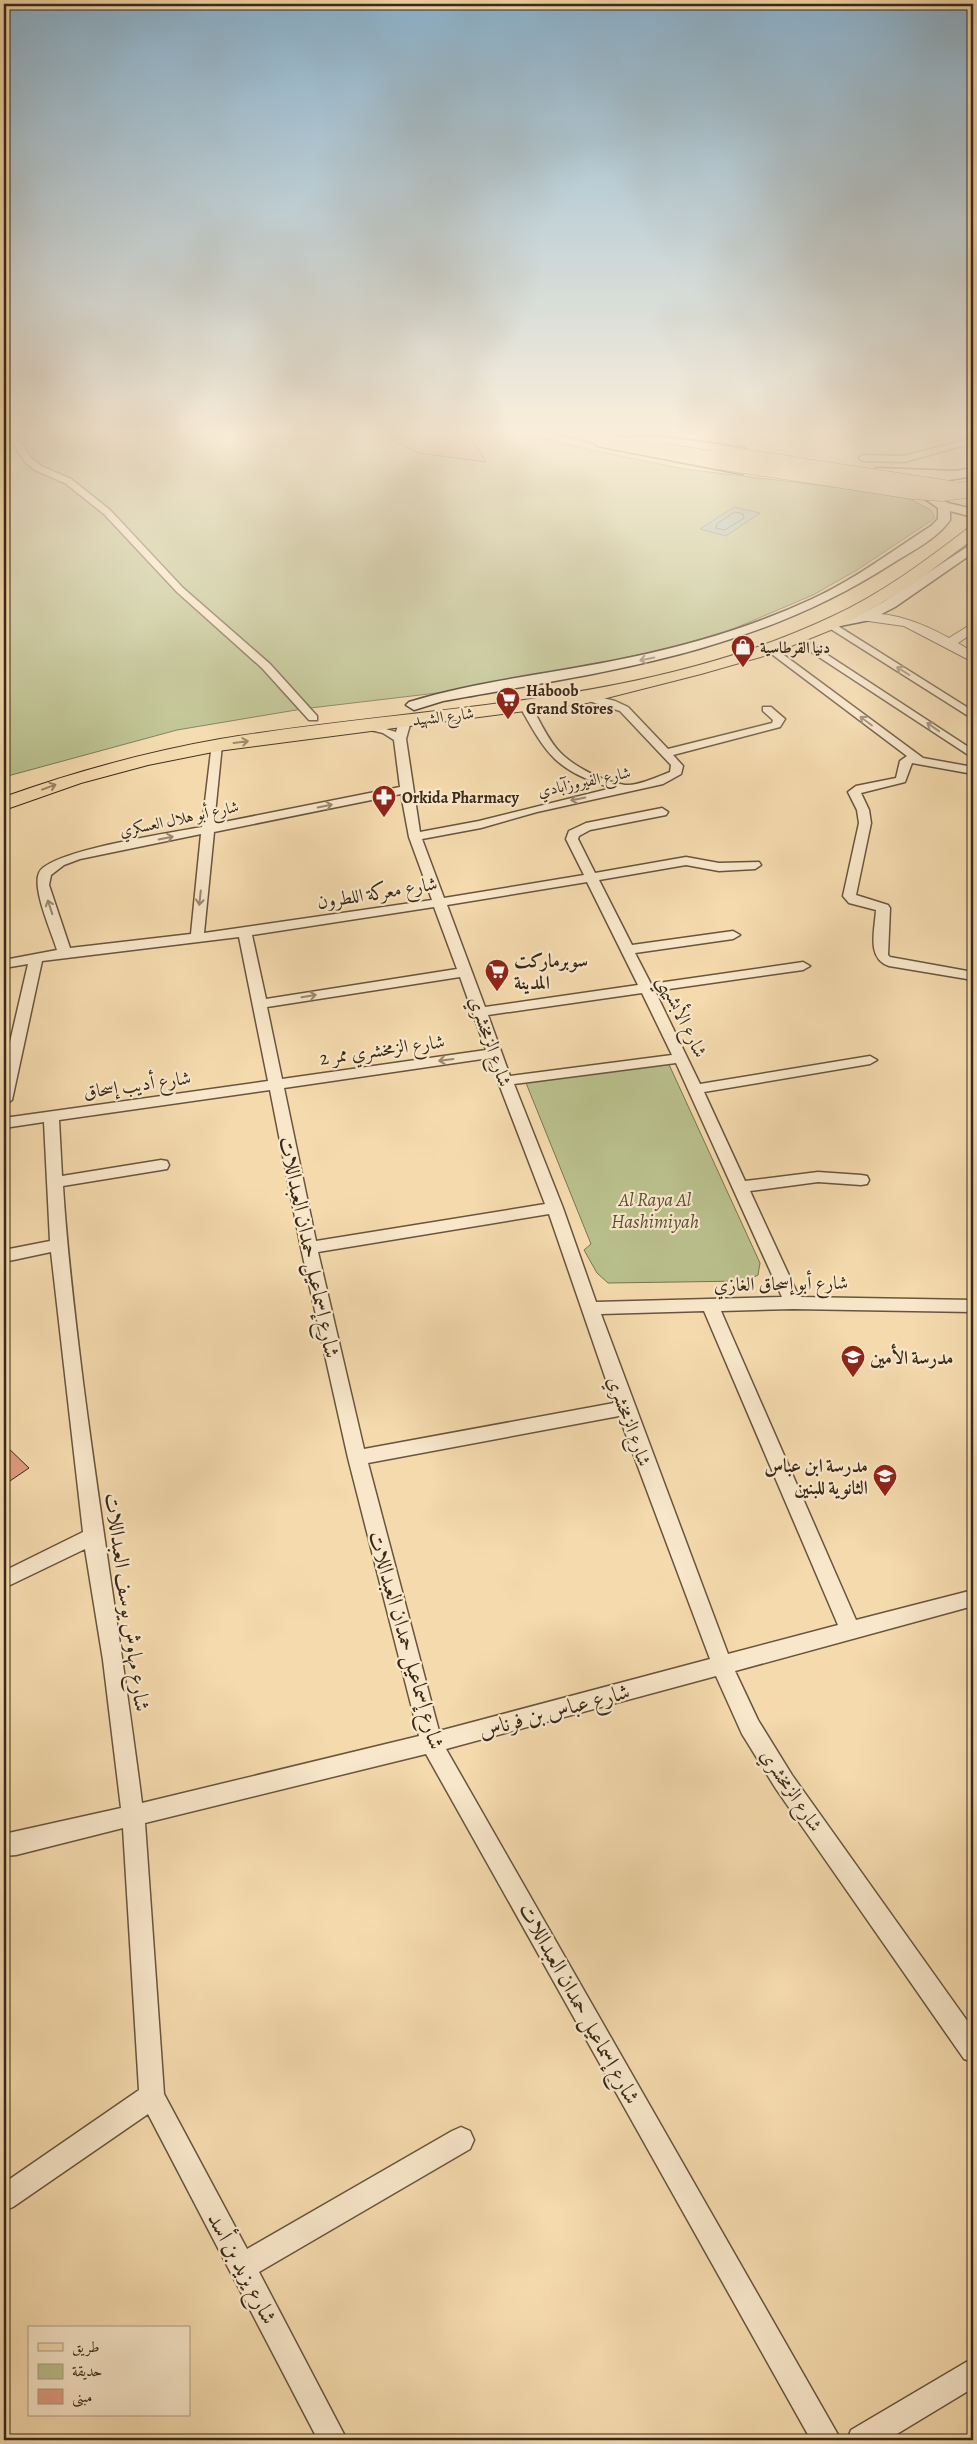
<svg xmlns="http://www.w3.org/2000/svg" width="977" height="2444" font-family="Alegreya,Amiri,serif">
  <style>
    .green { fill: #b9c08c; stroke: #797452 }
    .water { fill: #9fb8b4; stroke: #767f76 }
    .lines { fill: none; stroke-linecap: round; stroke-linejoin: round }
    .shore { stroke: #6c7066; stroke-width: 1 }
    .building { fill: #e09c80; stroke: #392918 }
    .minor-casing { stroke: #68553d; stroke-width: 3 }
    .tertiary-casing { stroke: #68553d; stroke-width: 2 }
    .secondary-casing { stroke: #392918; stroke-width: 3 }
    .primary-casing { stroke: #392918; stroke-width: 3 }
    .trunk-casing { stroke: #392918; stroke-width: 2 }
    .minor { fill: #f8e7ca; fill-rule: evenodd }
    .tertiary { fill: #f8e7ca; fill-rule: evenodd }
    .secondary { fill: #f8e7ca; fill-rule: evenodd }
    .primary { fill: #f4daad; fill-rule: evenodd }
    .trunk { fill: #f4daad; fill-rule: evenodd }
    .primary-bridge-casing { stroke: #392918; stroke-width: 16; stroke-linecap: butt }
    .trunk-bridge-casing { stroke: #392918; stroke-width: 17; stroke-linecap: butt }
    .primary-bridge { stroke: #f4daad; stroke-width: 15 }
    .trunk-bridge { stroke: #f4daad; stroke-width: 16 }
    .oneway { stroke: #988871 }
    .oneway2 { stroke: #968262 }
    .labels { text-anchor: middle; stroke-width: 4.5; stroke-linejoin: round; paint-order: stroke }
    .far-poi-label { font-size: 16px; font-weight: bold; fill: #392918; stroke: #f8e7ca; text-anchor: start }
    .far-street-label { font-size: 16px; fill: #392918; stroke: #f8e7ca }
    .street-label { font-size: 19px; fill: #392918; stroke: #f8e7ca }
    .poi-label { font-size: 19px; font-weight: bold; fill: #392918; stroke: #f8e7ca; text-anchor: start }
    .park-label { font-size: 19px; font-style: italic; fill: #594f35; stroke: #f8e7ca }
    .near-street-label { font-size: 22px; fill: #392918; stroke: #f8e7ca }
  </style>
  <rect width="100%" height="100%" fill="#f4daad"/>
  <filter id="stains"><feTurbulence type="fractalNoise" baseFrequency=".004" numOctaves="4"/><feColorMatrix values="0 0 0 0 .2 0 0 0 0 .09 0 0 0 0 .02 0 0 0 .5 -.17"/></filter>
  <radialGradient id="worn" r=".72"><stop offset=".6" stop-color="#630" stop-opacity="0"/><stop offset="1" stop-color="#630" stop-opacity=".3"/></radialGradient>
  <path class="green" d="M4,430H511L586,449L684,469L867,491L910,499L931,510L935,518L857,570L813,595L719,635L683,645L496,686L302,709L177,730L4,777Z
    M666,1058L760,1263L758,1275L746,1281L608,1283L597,1273L584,1250L591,1244L524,1078Z"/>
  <path class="water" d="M734,507L760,513L726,536L700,529Z"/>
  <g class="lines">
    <path class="shore" d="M735,512L743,514L744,518L725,530L716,528L717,524Z"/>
  </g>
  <path class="building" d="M421,430H455L472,438L486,462L418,453L389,438Z
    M4,1444L29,1468L4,1485Z"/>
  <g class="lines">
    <defs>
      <path id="minor" d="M5,430H13L31,458L41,466L71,479L110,510L183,588L270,664L317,716V720H309L262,668L177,592L104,514L65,483L35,470L25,462Z
        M973,438V443L904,462L863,461L859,458L863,455L904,456Z
        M830,621L973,711V719L826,626L825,624Z
        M797,635L973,750V758L793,640V636Z
        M769,644L923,758L973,767V774L912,763L905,782L861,793L869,810L871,823L856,895L888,905L890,908L888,955L890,957L973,972V980L889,966C866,958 875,930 876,910L849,903L843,896L859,823L857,810L848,792L856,786L896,778L900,761L907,756L765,649L764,647Z
        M587,694L615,701L628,707L668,749L772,723L773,720L763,711V707H771L785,719L780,727L673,755L683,766L681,774L663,784L537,812L481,828L422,839L444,898L584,875L566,839L569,831L586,823L662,808L668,812L666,815L590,830L579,836L578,839L595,873L686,857L719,863L759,862L761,865L755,869L719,871L686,865L599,880L632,945L733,931L740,935L733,939L635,953L651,984L803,962L810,966L803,970L655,991L700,1084L870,1056L877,1060L870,1064L704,1092L745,1181L818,1172L861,1175L867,1176L869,1180L867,1184L861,1185L818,1182L750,1191L799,1297L973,1300V1312L793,1309L721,1311L856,1620L973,1590V1606L735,1671L758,1720L792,1775L973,2029V2062L964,2059L776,1789L742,1734L716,1676L446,1749L841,2440H811L426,1754L145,1823L164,2094L247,2249L452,2131L461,2127L470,2131L474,2140L470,2149L259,2272L347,2440H318L148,2114L13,2207L4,2211V2183L139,2090L123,1828L16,1855L4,1856V1834L121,1808L103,1660L85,1549L4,1588V1571L83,1532L51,1252L4,1262V1250L50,1241L44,1122L4,1128V1118L268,1081L239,937L42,961L12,1100L4,1105V1068L28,964L4,968V960L57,950C52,933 32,889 39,873C47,851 175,832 202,827L212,743H220L222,745L214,824L400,787L394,740L383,733L362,728L360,726L366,723L396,732L399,721L405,718L411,721L406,739L420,832L479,821L612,788C555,770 547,755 519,705L525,702L531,705C539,720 546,736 557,749C570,765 603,782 625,785C638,786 657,777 670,772L671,765L620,711L583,699L582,697ZM401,794L409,837L432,900L204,933L214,832ZM201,834L191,934L70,948L49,885L51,875L64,865L80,859ZM587,882L638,985L485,1007L447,905ZM434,907L457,969L266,999L252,935ZM460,977L486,1050L282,1079L267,1007ZM642,993L672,1055L510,1076L488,1015ZM489,1058L545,1204L316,1241L284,1088ZM676,1063L782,1297L596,1302L563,1208L514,1084ZM270,1090L301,1248L348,1458L419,1736L142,1803C124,1662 101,1523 83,1382C75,1317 67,1252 63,1186L161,1170L167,1169L169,1165L167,1161L161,1160L62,1176L59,1120ZM549,1214L614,1403L364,1449L318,1252ZM704,1311L838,1625L728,1654L601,1314ZM619,1416L710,1659L439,1731L368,1463Z
        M973,2358V2388L887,2440H847L851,2430Z"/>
      <path id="tertiary" d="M865,613C896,613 922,623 949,638L973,623V633L958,643L973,652V662L904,626L861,620L859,617L861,614Z"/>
      <path id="secondary" d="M638,436L673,438L744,448L750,452L744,456L673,444L634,441L632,439Z
        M601,441L742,466L748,470L742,474L597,446V442Z
        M877,468L955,471L973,468V476L937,482L933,481L932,477L873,475L871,472Z
        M931,495L948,503L973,509V517L950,511V520C937,539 912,551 893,563C753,654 603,672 443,701L414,710L406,705L409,702C481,680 558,673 632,657C693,644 754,626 812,599C854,580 892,551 931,526L938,519V508L925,499Z
        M973,543V553L895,607L870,620L830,628L823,624L825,621L861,614L885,601Z"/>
      <path id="primary" d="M547,430H580L748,457L755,461L748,465L554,434Z"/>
      <path id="trunk" d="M580,431L605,438L718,457L725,461L718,465L603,446L575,438L573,435Z
        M973,527V539L909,587L843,625L774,653L701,674L587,703L218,751L148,765L81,783L4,810V797C74,772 146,752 220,739C424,705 640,707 831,617C881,594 924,562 967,529Z"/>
    </defs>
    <use href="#minor" class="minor-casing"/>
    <use href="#tertiary" class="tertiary-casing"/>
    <use href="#secondary" class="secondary-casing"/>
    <use href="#primary" class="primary-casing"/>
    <use href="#trunk" class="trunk-casing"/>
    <use href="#minor" class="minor"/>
    <use href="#tertiary" class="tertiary"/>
    <use href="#secondary" class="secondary"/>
    <use href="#primary" class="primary"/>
    <use href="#trunk" class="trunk"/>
    <defs>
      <path id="primary-bridge" d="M720,453L953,489"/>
      <path id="trunk-bridge" d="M718,461L913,491L942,493L973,489"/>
    </defs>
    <use href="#primary-bridge" class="primary-bridge-casing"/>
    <use href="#trunk-bridge" class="trunk-bridge-casing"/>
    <use href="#primary-bridge" class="primary-bridge"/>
    <use href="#trunk-bridge" class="trunk-bridge"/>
  </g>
  <defs><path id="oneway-shaft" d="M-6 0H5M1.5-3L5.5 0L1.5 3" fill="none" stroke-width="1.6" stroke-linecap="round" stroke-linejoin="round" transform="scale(1.25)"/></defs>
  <g class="oneway">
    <use href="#oneway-shaft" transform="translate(647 659) rotate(168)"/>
    <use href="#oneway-shaft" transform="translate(903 671) rotate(-148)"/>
    <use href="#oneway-shaft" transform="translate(866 721) rotate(-143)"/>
    <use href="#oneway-shaft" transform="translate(933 727) rotate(-145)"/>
    <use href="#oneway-shaft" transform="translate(578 799) rotate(168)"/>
    <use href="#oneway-shaft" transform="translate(325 806) rotate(-11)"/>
    <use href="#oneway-shaft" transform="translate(166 838) rotate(-12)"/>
    <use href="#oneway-shaft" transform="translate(200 898) rotate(96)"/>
    <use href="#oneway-shaft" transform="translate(50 907) rotate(-108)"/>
    <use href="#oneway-shaft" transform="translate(309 996) rotate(-9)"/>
    <use href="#oneway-shaft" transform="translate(446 1060) rotate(173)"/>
  </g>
  <g class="oneway2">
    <use href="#oneway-shaft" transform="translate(241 742) rotate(-7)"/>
    <use href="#oneway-shaft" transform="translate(49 787) rotate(-20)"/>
  </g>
  <linearGradient id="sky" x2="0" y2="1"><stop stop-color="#8bb6d3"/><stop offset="0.56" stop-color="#faeeda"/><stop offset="1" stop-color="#faeeda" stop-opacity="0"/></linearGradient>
  <rect width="977" height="772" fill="url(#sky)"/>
  <defs>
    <symbol id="shop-pin" viewBox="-11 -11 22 30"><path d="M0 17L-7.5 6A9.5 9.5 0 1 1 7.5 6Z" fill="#8f2418" stroke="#f8e7ca"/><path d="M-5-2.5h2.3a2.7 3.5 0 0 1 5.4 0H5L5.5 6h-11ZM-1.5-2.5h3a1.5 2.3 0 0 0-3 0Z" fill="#fff"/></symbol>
    <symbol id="supermarket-pin" viewBox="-11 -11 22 30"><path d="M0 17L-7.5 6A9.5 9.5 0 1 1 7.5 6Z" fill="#8f2418" stroke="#f8e7ca"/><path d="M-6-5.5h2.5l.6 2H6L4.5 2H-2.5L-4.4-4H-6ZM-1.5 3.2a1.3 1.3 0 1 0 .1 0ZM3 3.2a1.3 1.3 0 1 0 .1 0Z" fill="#fff"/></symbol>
    <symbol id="pharmacy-pin" viewBox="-11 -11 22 30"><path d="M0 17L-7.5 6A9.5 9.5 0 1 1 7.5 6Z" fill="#8f2418" stroke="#f8e7ca"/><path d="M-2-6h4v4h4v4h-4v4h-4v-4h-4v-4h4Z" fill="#fff"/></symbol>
    <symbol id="school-pin" viewBox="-11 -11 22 30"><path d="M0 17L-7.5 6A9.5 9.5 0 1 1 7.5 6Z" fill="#8f2418" stroke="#f8e7ca"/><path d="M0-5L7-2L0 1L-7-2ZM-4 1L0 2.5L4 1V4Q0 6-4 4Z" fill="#fff"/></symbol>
  </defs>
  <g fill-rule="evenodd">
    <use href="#shop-pin" x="729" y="633" width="28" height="38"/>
    <use href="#supermarket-pin" x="494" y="685" width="28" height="38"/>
    <use href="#pharmacy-pin" x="370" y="783" width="28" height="38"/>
    <use href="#supermarket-pin" x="483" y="957" width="28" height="38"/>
    <use href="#school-pin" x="839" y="1343" width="28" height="38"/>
    <use href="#school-pin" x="871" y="1462" width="28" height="38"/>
  </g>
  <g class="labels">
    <g class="far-poi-label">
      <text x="760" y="653">دنيا القرطاسية</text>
      <text x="526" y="696">Haboob<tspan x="526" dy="18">Grand Stores</tspan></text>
      <text x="402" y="803">Orkida Pharmacy</text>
    </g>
    <g class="far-street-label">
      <text transform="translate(443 716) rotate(-7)" y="6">شارع الشهيد</text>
      <text transform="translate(584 781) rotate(-12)" y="6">شارع الفيروزآبادي</text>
      <text transform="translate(179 818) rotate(-12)" y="6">شارع أبو هلال العسكري</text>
    </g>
    <g class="street-label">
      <text transform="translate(377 892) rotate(-9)" y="7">شارع معركة اللطرون</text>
      <text transform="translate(683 1016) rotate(64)" y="7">شارع الأبشيهي</text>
      <text transform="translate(491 1041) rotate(71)" y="7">شارع الزمخشري</text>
      <text transform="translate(382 1049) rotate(-8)" y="7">شارع الزمخشري ممر 2</text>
      <text transform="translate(137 1084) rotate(-8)" y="7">شارع أديب إسحاق</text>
      <text transform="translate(781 1283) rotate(-1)" y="7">شارع أبو إسحاق الغازي</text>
      <text transform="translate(630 1421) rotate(70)" y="7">شارع الزمخشري</text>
      <text transform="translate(792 1790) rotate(56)" y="7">شارع الزمخشري</text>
    </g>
    <g class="poi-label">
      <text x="514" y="967">سوبرماركت<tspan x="514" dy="22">المدينة</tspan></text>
      <text x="870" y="1364">مدرسة الأمين</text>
      <text x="868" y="1472" text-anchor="end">مدرسة ابن عباس<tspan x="868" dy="22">الثانوية للبنين</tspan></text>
    </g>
    <g class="park-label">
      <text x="655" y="1206">Al Raya Al<tspan x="655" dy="22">Hashimiyah</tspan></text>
    </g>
    <g class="near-street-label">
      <text transform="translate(310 1247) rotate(78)" y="8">شارع إسماعيل حمدان العبداللات</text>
      <text transform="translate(128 1602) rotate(82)" y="8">شارع مهاوش يوسف العبداللات</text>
      <text transform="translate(407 1640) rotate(74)" y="8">شارع إسماعيل حمدان العبداللات</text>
      <text transform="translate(554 1710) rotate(-15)" y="8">شارع عباس بن فرناس</text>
      <text transform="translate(580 2003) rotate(61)" y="8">شارع إسماعيل حمدان العبداللات</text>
      <text transform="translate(243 2268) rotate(62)" y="8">شارع يزيد بن أسد</text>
    </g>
  </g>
  <rect width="977" height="2444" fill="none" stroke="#f4daad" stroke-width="20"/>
  <rect x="5" y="5" width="967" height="2434" fill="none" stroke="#392918" stroke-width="2.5"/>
  <rect x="10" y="10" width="957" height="2424" fill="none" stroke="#392918"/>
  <rect x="28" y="2326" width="162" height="90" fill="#f8e7ca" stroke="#ac9b83"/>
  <rect x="38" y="2343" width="25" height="8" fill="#f4daad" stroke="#ac9b83"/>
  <text x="72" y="2352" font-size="15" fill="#392918">طريق</text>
  <rect x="38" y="2364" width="25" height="15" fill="#b9c08c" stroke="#ac9b83"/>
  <text x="72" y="2376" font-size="15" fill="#392918">حديقة</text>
  <rect x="38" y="2389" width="25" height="15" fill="#e09c80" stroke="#ac9b83"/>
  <text x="72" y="2402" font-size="15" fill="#392918">مبنى</text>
  <rect width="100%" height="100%" filter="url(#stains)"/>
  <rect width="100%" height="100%" fill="url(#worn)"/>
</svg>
